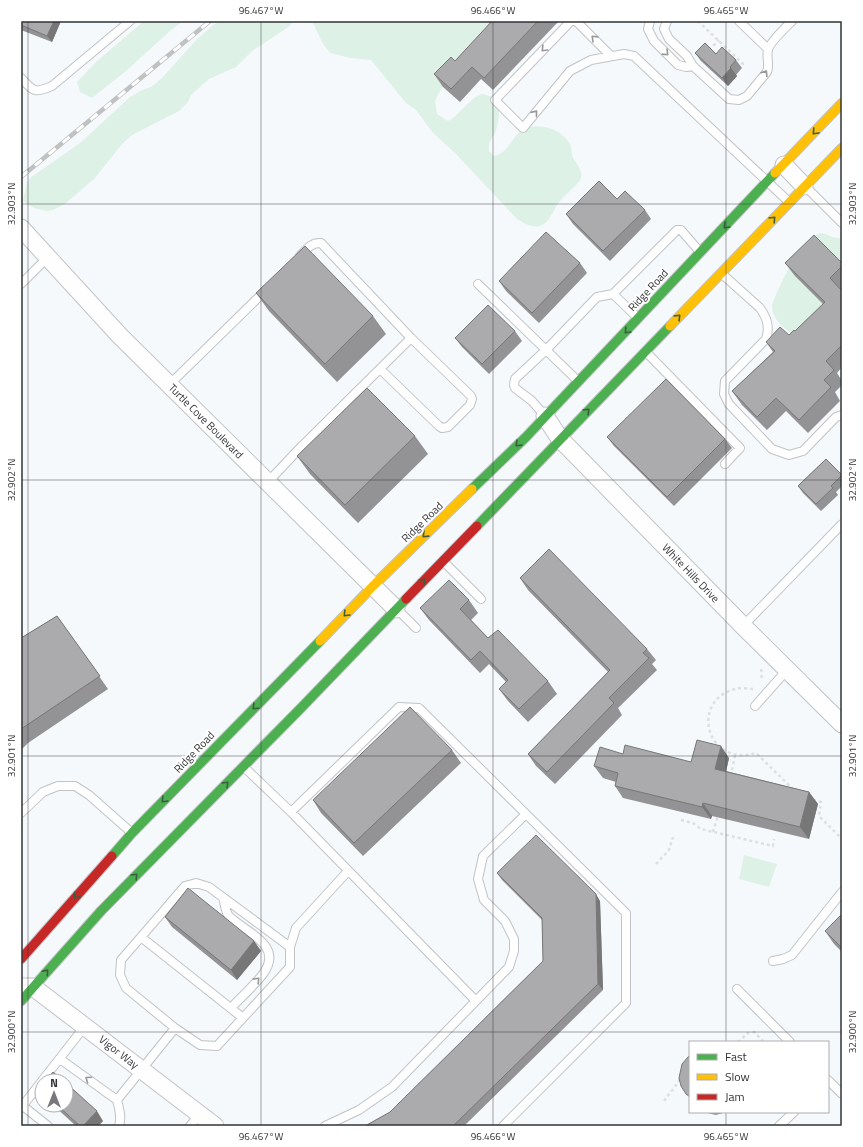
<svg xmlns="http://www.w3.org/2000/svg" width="863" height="1147" font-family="'Titillium Web',sans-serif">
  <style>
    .green { fill: #ddf1e7 }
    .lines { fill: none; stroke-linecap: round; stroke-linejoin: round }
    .lane-casing { stroke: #c1c3c6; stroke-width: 10 }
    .street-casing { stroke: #c1c3c6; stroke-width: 19 }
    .fast-casing { stroke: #c1c3c6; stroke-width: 11 }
    .slow-casing { stroke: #c1c3c6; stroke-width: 11 }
    .jam-casing { stroke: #c1c3c6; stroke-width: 11 }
    .path { stroke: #dddfe0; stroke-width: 2.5; stroke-dasharray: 3 3; stroke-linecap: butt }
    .lane { stroke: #fefeff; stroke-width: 8 }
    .street { stroke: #fefeff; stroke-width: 17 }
    .fast { stroke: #4caf50; stroke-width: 9 }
    .slow { stroke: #ffc107; stroke-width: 9 }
    .jam { stroke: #c62828; stroke-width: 9 }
    .rail-casing { stroke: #c0c1c1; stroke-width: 4.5 }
    .rail { stroke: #fff; stroke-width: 3; stroke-dasharray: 9; stroke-linecap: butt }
    .wall { fill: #939294 }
    .shaded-wall { fill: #787778 }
    .building { fill: #abaaac; stroke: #787778 }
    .oneway { stroke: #98989a }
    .oneway2 { stroke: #3a5e3f }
    .ticks { fill: none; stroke: #313336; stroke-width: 1; stroke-opacity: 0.45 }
    .labels { text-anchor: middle; stroke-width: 4; stroke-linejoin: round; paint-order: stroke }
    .street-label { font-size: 11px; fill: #313336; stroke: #fff }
    .neatline { fill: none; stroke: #313336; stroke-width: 1.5 }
    .ticks-label { font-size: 10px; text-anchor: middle; fill: #313336 }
  </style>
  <rect width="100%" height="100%" fill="#f6f9fc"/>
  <path class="green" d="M144,21H183L170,31L126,71L92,98L80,92L77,82L97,61Z
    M221,21H293L290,26L252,51L236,67L209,79L191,95L188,102L179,111L132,135L122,144L95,178L65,204L53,210L47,211L34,208L23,201L27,183L30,178L80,143L130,97L142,90L151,87L163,77L197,39L213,25Z
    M312,21H500L441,89L435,101L437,114L448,121C459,116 473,94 483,94C487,95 492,97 496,98C501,108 499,120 496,130C493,139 488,140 489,151L494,156C512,152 512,130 530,127C543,124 561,130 568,141C572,145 571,153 573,158C577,164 583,171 581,178C579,183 573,188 569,192C565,196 560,200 557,205C552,213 549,223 540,226C532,228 523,223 517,219L454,152L433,133L416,110L406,103L371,60L350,58L330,53L322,42Z
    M820,233L826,234L832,237L842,239V371C838,365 833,358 828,354C810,342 770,330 772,304C781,283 798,243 820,233Z
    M744,855L777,864L769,887L739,879Z"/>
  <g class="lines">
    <defs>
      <path id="lane" d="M571,21L495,100L523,128L570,71L591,60L624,54L634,56L788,201
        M576,21L611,56
        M650,21L648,29L654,41L678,65L686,67L693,66L729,99L739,100L747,96L767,72C770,64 766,57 768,50C769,43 786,27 792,21
        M667,21L664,29L669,39L687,56L693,66
        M739,21L768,49
        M21,78C34,91 33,94 52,86L130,21
        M805,186L842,223
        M721,273L760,308C767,318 770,327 766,339L725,381L724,394L729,404L772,449L789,455L803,451L836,417L842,415
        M21,284L48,257
        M478,284L578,381
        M613,294L638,318
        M646,352L740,448L725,464
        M380,369L439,426L442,428L448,427L470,405L472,399L471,396L411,338
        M169,385L266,290
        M545,416L532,401L515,388L514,385L515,379L546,350L597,297L613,294L677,230H681L700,252
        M267,483L299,449L411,338L321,243C311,242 306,250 300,256
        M443,561L481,599
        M397,609L416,628
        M743,626L842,524
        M755,706L787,670
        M244,767L291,812L476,1001
        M291,812L399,707L419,708L526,814
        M21,813L43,792L58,786H75L89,795L132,833
        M223,898C225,903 225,912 229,916C244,932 285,944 263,974C254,986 241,997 231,1008
        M141,937L185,886L196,883L209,887L290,947
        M773,961L783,959L792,955L842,892
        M737,989L790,1042
        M175,1028L126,988L120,975L121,960L141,937L243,1018
        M60,1059L117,1100C119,1108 122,1117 119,1126
        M828,1080L842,1094
        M42,1081L85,1026
        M117,1100L175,1028L200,1045L217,1046L290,967V947L296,928L348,871
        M23,1106L48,1126
        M21,1108L42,1081
        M190,1126L200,1114
        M325,1126L359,1110L392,1087L509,967L514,951V939L505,921L484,900L478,879L483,856L526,814L626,913V1003L503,1126
        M779,1126L794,1112"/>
      <path id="street" d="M784,165L804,186
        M21,228L120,336L396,609
        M545,416L560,439L570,449L743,626L842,724
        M22,987H33L215,1126"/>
      <path id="fast" d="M472,489L526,437L775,173
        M477,526L670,326
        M112,856L132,833L320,641
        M21,1001L101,911L301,708L406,599"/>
      <path id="slow" d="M775,173L842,103
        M670,326L842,148
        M320,641L373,586L472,489"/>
      <path id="jam" d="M406,599L477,526
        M21,959L112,856"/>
    </defs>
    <use href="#lane" class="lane-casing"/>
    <use href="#street" class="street-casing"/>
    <use href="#fast" class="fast-casing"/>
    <use href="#slow" class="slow-casing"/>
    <use href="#jam" class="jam-casing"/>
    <path class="path" d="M698,21L743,64L740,67
      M709,50L719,40
      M761,669L762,673L761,680
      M753,689C748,689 740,687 735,689C688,702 708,768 756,753L792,788
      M731,776L735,755
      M813,800L821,802L819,816L842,839
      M681,820L693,823L701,829L773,846L774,839
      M713,832L718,815
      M656,864L669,850L673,837
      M738,1042L748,1033L754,1032L763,1041
      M664,1101L682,1077"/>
    <use href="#lane" class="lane"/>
    <use href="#street" class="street"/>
    <use href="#fast" class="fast"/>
    <use href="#slow" class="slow"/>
    <use href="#jam" class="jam"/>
    <defs>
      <path id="rail" d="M21,177L210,21"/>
    </defs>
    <use href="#rail" class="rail-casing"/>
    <use href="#rail" class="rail"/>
  </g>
  <path class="wall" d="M21,21H61L52,42L21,30Z
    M488,21H559L493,90L481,79L460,102L443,87L434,74L455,61L490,24Z
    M695,53L716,54L736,60L742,68L736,75L737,76L728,86L701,61Z
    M617,199L645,210L651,219L610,261L573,224L566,214Z
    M580,263L587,273L539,323L506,291L499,281Z
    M785,263H842V288L841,290L842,291V367L837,373L842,381V385L835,392L840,401L808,433L786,411L767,430L742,405L732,391L773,352L766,342L789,335L795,331L823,304L795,276Z
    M256,293L373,316L386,334L337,382L269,311Z
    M515,331L522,341L489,374L462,347L455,338Z
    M415,436L428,454L358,523L310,474L297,456Z
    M607,437L725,439L732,448L674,506L614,446Z
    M826,459L842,476V486L836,492L838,495L821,511L803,493L798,486Z
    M520,578L647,649L656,660L652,664L657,670L618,708L622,715L555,784L536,766L528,754L608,672L528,590Z
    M469,600L478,613L471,620L488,638L548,681L557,694L528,722L508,701L499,689L506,682L489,664L480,673L429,620L420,608Z
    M57,616L108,689L28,743L21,750V638Z
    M452,750L461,763L363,856L321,813L313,800Z
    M623,754L691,762L729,758L726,771L809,792L818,804L809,839L712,816L711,819L623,798L615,786L616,782L603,778L594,766Z
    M497,873L600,901L603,990L464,1126H365L390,1112L543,961L542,920L502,880Z
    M842,914V952L834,944L825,931Z
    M165,917L254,941L261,951L237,980L172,927Z
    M53,1105H66L103,1121L98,1126H76Z
    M703,1112H726L716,1115Z"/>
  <path class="shaded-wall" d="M54,21H61L52,42L47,36Z
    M731,68L737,76L728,86L722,78Z
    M721,746L729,758L724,781L715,769Z
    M809,792L818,804L809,839L800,827Z
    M703,803L712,816L711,819L702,807Z
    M596,894L600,901L603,990L598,984Z
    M254,941L261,951L237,980L231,970Z
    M97,1111L103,1121L98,1126H83Z"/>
  <path class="building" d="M21,21H54L47,36L21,25Z
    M492,21H538L484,78L472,67L451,89L434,74L451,57L455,61Z
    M705,43L716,54L722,47L736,60L730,67L731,68L722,78L695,53Z
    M599,181L617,199L625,191L645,210L603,251L566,214Z
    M546,232L580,263L532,313L499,281Z
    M814,235L842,263V266L830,278L842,291V345L826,361L834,370L824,380L831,387L799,420L776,398L757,417L732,391L775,351L766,342L780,327L789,335L794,330L795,331L825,302L785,263Z
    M305,246L373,316L325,364L256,293Z
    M488,305L515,331L482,364L455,338Z
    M666,379L725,439L667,497L607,437Z
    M367,388L415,436L345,505L297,456Z
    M826,459L842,475L831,486L833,488L816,504L798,486Z
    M549,549L647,649L643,653L649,658L609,698L614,703L547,772L528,754L610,670L520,578Z
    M449,580L469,600L460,609L488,638L498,630L548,681L519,709L499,689L508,680L480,651L471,660L420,608Z
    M57,616L100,676L21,729V638Z
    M410,707L452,750L354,843L313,800Z
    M697,740L721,746L715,769L809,792L800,827L703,803L702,807L615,786L618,773L594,766L600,747L623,754L625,745L691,762Z
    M536,835L596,894L598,984L453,1126H365L390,1112L543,961L542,918L497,873Z
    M188,888L254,941L231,970L165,917Z
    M842,914V948L825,931Z
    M690,1055V1097L686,1094L681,1086L679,1078L682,1064L688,1057Z
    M53,1072L63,1081H45Z
    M66,1083L97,1111L83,1126H80L57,1105H66Z
    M42,1085V1092L38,1089Z"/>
  <defs><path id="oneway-chevron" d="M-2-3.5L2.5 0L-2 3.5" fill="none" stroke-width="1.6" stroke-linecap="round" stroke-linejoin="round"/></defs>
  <g class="oneway">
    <use href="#oneway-chevron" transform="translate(594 38) rotate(-136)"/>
    <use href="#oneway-chevron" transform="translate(544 49) rotate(134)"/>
    <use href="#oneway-chevron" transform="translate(666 53) rotate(44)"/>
    <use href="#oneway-chevron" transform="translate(765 73) rotate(-58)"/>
    <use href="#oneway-chevron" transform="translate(535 113) rotate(-51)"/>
    <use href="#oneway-chevron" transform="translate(257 980) rotate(-47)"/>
    <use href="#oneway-chevron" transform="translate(88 1079) rotate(-145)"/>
  </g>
  <g class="oneway2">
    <use href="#oneway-chevron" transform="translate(815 132) rotate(133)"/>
    <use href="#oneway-chevron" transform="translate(773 219) rotate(-46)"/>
    <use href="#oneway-chevron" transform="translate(726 226) rotate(134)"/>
    <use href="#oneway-chevron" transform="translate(678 317) rotate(-46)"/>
    <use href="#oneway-chevron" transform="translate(627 331) rotate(134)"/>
    <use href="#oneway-chevron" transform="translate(587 411) rotate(-46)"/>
    <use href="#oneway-chevron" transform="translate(518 444) rotate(136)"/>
    <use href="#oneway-chevron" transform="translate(425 535) rotate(136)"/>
    <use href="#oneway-chevron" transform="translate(423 581) rotate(-46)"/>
    <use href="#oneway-chevron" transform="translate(346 614) rotate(134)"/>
    <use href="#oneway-chevron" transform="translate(255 707) rotate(134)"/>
    <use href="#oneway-chevron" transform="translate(226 784) rotate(-45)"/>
    <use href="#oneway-chevron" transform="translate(164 800) rotate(134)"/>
    <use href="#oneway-chevron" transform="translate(135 876) rotate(-47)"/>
    <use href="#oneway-chevron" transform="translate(76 896) rotate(131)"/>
    <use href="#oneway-chevron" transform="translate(46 972) rotate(-49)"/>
  </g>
  <path class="ticks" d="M28,21V1126M261,21V1126M493,21V1126M726,21V1042M21,204H842M21,480H842M21,756H842M21,1032H842M726,1112V1126"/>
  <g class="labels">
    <g class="street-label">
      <text transform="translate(648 290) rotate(-47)" y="4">Ridge Road</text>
      <text transform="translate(206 421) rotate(45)" y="4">Turtle Cove Boulevard</text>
      <text transform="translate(422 522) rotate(-44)" y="4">Ridge Road</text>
      <text transform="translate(691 573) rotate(46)" y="4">White Hills Drive</text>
      <text transform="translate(194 752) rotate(-46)" y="4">Ridge Road</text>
      <text transform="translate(119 1052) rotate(38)" y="4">Vigor Way</text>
    </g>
  </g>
  <rect width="863" height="1147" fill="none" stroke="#ffffff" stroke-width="44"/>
  <rect x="689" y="1041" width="140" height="72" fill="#ffffff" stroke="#adadaf"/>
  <rect x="697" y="1054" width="20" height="6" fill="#4caf50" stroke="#adadaf"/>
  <text x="725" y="1061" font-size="12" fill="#313336">Fast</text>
  <rect x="697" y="1074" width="20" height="6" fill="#ffc107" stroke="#adadaf"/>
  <text x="725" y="1081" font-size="12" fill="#313336">Slow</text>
  <rect x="697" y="1094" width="20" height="6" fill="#c62828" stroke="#adadaf"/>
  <text x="725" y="1101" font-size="12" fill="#313336">Jam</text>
  <g transform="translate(54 1093)"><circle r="19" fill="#ffffff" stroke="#adadaf"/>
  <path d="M0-3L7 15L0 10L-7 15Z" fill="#76787b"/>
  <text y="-6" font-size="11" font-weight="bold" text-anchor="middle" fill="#313336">N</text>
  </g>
  <rect x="22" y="22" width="819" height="1103" class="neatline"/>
  <g class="ticks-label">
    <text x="261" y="14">96.467°W</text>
    <text x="493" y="14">96.466°W</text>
    <text x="726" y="14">96.465°W</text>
    <text transform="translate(11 204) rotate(-90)" y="4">32.903°N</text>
    <text transform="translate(852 204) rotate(-90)" y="4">32.903°N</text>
    <text transform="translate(11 480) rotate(-90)" y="4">32.902°N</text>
    <text transform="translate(852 480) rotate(-90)" y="4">32.902°N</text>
    <text transform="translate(11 756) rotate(-90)" y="4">32.901°N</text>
    <text transform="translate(852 756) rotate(-90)" y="4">32.901°N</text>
    <text transform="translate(11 1032) rotate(-90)" y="4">32.900°N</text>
    <text transform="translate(852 1032) rotate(-90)" y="4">32.900°N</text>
    <text x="261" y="1140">96.467°W</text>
    <text x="493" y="1140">96.466°W</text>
    <text x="726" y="1140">96.465°W</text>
  </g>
</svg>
